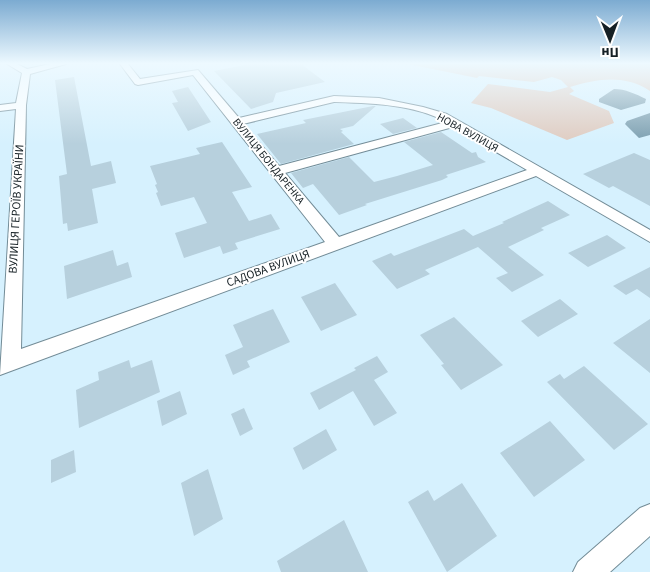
<svg xmlns="http://www.w3.org/2000/svg" width="650" height="572" font-family="'Source Sans 3',sans-serif">
  <style>
    .green { fill: #dfcbc0 }
    .water { fill: #7a9dae }
    .building { fill: #b7d0dd }
    .lines { fill: none; stroke-linecap: round; stroke-linejoin: round }
    .minor-casing { stroke: #738c97; stroke-width: 2 }
    .minor { fill: #fff; fill-rule: evenodd }
    .labels { text-anchor: middle; stroke-width: 4; stroke-linejoin: round; paint-order: stroke }
    .far-street-label { font-size: 11px; fill: #162025; stroke: #fff }
    .street-label { font-size: 12px; fill: #162025; stroke: #fff }
  </style>
  <rect width="100%" height="100%" fill="#d6f1fe"/>
  <path class="green" d="M408,64H650V91C624,74 597,79 570,87L574,91L569,94L609,111L614,123L567,140L491,108L471,103L488,84L550,92L568,87L561,80L552,77L534,82L479,76L477,78Z"/>
  <path class="water" d="M614,89C625,89 636,94 646,99L645,103L621,110L599,102V99Z
    M650,113V135L639,138L625,124L627,121Z"/>
  <path class="building" d="M250,64H301L325,82L276,93L273,102L251,109L214,71Z
    M74,77L91,166L111,161L116,183L92,189L98,223L68,231L67,223L63,224L59,176L67,174L55,80Z
    M188,87L211,122L188,131L172,103L178,102L172,91Z
    M373,106H376L353,126L340,129L343,131L341,132L354,144L281,164L257,134L306,123L303,120Z
    M403,118L417,128L393,134L380,124Z
    M441,132L472,153L476,152L478,157L486,162L446,175L448,177L442,180L365,204L367,205L339,215L313,184L303,188L291,173L349,157L374,182L397,176L433,165L404,142Z
    M222,142L252,187L232,192L249,221L271,214L280,229L235,243L238,249L223,254L220,246L184,258L175,233L207,223L194,197L161,206L156,193L158,192L155,185L157,184L150,166L200,154L196,148Z
    M634,153L650,160V206L613,186L609,188L583,174Z
    M548,201L570,215L541,228L544,230L508,247L544,275L512,292L496,278L508,273L478,247L425,270L430,274L397,289L372,261L391,253L394,256L464,229L473,236L504,223L502,222Z
    M607,235L626,248L588,267L568,253Z
    M113,250L117,266L128,262L132,277L67,299L64,266Z
    M650,267V298L637,289L626,295L613,286Z
    M335,283L357,315L321,331L301,297Z
    M560,299L578,314L538,337L521,321Z
    M273,309L290,342L247,361L250,367L233,375L225,355L243,347L233,325Z
    M454,317L503,365L461,390L441,365L444,364L420,335Z
    M650,319V373L613,343Z
    M377,356L388,372L374,380L397,413L374,426L353,391L319,410L310,393L356,370L354,368Z
    M129,360L131,368L152,360L160,392L79,428L76,390L99,380L98,372Z
    M584,366L648,424L614,450L547,382L560,374L564,379Z
    M180,391L187,414L162,426L157,401Z
    M244,408L253,429L240,436L231,414Z
    M550,421L585,460L534,497L500,453Z
    M326,429L337,450L303,470L293,448Z
    M74,450L76,472L51,483V460Z
    M208,469L223,519L194,536L181,483Z
    M462,483L497,536L447,572L408,502L428,490L434,501Z
    M344,520L368,572H281L277,561Z"/>
  <g class="lines">
    <defs>
      <path id="minor" d="M7,64H17L27,69L50,64H66L30,74L26,105L21,349L325,242L193,75L138,85L135,84L120,64H128L140,79L198,70L239,118L334,96L379,98L423,107L447,114L650,230V242L536,176L0,375L16,109L0,111V105L16,103L22,73ZM334,102C368,103 415,104 446,122L279,166L243,124ZM453,127L527,170L339,237L285,173Z
        M650,504V536L610,572H573L578,562L640,508Z"/>
    </defs>
    <use href="#minor" class="minor-casing"/>
    <use href="#minor" class="minor"/>
  </g>
  <linearGradient id="sky" x2="0" y2="1"><stop stop-color="#7cabd1"/><stop offset="0.44" stop-color="#edf9ff"/><stop offset="1" stop-color="#edf9ff" stop-opacity="0"/></linearGradient>
  <rect width="650" height="144" fill="url(#sky)"/>
  <g class="labels">
    <g class="far-street-label">
      <text transform="translate(468 132) rotate(29)" y="4">НОВА ВУЛИЦЯ</text>
      <text transform="translate(269 161) rotate(51)" y="4">ВУЛИЦЯ БОНДАРЕНКА</text>
    </g>
    <g class="street-label">
      <text transform="translate(16 209) rotate(-87)" y="4">ВУЛИЦЯ ГЕРОЇВ УКРАЇНИ</text>
      <text transform="translate(268 268) rotate(-20)" y="4">САДОВА ВУЛИЦЯ</text>
    </g>
  </g>
  <g transform="translate(610 40) rotate(179)" stroke="#ffffff" stroke-width="4" paint-order="stroke">
  <path d="M0-4L9 19L0 12L-9 19Z" fill="#162025"/>
  <text y="-8" font-size="14" font-weight="bold" text-anchor="middle" fill="#162025">Пн</text>
  </g>
</svg>
